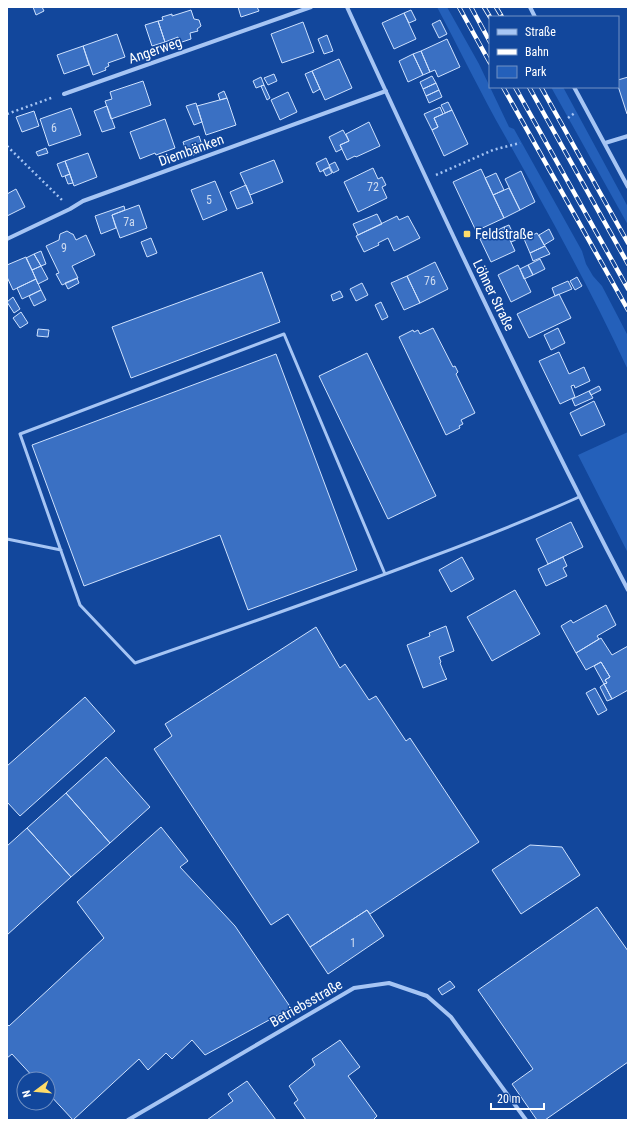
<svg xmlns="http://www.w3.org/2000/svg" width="635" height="1127" font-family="'Roboto Condensed',sans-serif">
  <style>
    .green { fill: #2460ba }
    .building { fill: #3a70c3; stroke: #cfe2fe }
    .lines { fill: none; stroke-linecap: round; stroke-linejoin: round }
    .path { stroke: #a6c5f4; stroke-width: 2.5; stroke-dasharray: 2 3; stroke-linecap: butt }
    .lane { stroke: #a6c5f4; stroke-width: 3 }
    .street { stroke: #a6c5f4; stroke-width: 4 }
    .rail-casing { stroke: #fff; stroke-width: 4.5 }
    .rail { stroke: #12479c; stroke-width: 3; stroke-dasharray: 9; stroke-linecap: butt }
    .poi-dot { fill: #ffdc6a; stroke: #12479c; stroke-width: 1.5 }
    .labels { text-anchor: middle; stroke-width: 3; stroke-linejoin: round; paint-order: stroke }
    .number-label { font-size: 12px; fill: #cedbf0 }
    .street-label { font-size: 14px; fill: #fff; stroke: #12479c }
    .poi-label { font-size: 14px; fill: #fff; stroke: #12479c; text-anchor: start }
  </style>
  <rect width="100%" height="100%" fill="#12479c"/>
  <path class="green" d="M437,7H447L479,64L509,127L514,129L582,251L586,264L593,276L602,286L628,336V370C591,290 548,213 505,136C481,94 460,50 437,7Z
    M551,87H563L628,207V225Z
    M628,432V553L578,455Z"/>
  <path class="building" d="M33,7H42L44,11L36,15Z
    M238,7H257L259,11L241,17Z
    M191,10L194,19L199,20L201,26L197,29L198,31L190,33L191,39L179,43L178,37L165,42L158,21L163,20L162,17L172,14V16Z
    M411,10L416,20L409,23L404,13Z
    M404,13L416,39L394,49L382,23Z
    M440,20L447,34L439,38L432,24Z
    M158,21L165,42L152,46L145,25Z
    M303,22L314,52L282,63L271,34Z
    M117,34L125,57L108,63L109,66L105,68L106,70L93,75L83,46Z
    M327,35L333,51L324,54L318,39Z
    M447,39L460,67L438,77L435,70L430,72L421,51Z
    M83,46L89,65L64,74L57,55Z
    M421,51L430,72L423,75L413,54Z
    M413,54L423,75L408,82L399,61Z
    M339,59L352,88L325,100L312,71Z
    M312,71L320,89L313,93L305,74Z
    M274,74L277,81L268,85L264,78Z
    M432,76L436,83L423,89L420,82Z
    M261,77L264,85L256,88L253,81Z
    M628,77V114H627L618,86V80Z
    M143,81L151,105L111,119L105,101L112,99L110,92Z
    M436,83L439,90L426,96L423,89Z
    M264,85L270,98L267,100L261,86Z
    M439,90L442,97L429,103L426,96Z
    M224,91L227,98L220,100L218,94Z
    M288,92L297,112L280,120L271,100Z
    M227,98L236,125L206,135L197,106Z
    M448,102L452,110L445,113L441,105Z
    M196,103L202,122L194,125L186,106Z
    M107,106L115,128L102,132L94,111Z
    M440,107L443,114L434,118L438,127L432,130L424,114Z
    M71,108L81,135L49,146L40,119Z
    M452,110L468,144L444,156L432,130L438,127L434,118Z
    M34,111L39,126L22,132L16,117Z
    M165,119L175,148L156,155L155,153L140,159L130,132Z
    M369,122L380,146L356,157L355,156L347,160L340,145L349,141L346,134Z
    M343,130L349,141L340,145L342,149L336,152L329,137Z
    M199,136L204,151L188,157L183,142Z
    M46,148L48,153L38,156L36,152Z
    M88,153L97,177L74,186L65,161Z
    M326,158L330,167L320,172L316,163Z
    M274,160L283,182L250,195L240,173Z
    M65,161L70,174L62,177L57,164Z
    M335,162L339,170L333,173L329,165Z
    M329,167L332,173L326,176L323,170Z
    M373,168L378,179L382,177L386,185L382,187L387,198L358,212L344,182Z
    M481,169L504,218L476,231L453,182Z
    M521,171L535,202L520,210L505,179Z
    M496,173L504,190L493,195L485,178Z
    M70,174L73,183L68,184L65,176Z
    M215,181L227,210L203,220L191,190Z
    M246,185L253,203L237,209L230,192Z
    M509,188L520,210L504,218L493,195Z
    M16,189L25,207L7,216V194Z
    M139,205L147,228L120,238L112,215Z
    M124,206L125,210L112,215L116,228L101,234L95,216Z
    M377,214L382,224L358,235L353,224Z
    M397,216L399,220L408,216L420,238L394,251L388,238L378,243L379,245L364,252L356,236Z
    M509,225L516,240L511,242L504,227Z
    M504,227L515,251L491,262L480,239Z
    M549,229L554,239L544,245L539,235Z
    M67,231L72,234H73L76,240L86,235L95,255L72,266L78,278L62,285L56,274L59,273L46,246L59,240L60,234Z
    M537,233L545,246L530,253L524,239Z
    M151,238L157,253L147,257L141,242Z
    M545,246L550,254L533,261L530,253Z
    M41,251L46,264L41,266L34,254Z
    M34,254L41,266L32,270L26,258Z
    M26,257L36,279L13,290L7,277V265Z
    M540,259L545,269L533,275L528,265Z
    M435,262L448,289L420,303L407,276Z
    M518,265L531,292L511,302L498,275Z
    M528,265L533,275L524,279L520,269Z
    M41,266L48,279L38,284L32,270Z
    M262,272L280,322L131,378L112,327Z
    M407,276L420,303L404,310L391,283Z
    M577,277L582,286L575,290L570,281Z
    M77,278L79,283L68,289L65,283Z
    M36,279L41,290L22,299L17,288Z
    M568,281L572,289L555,296L552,288Z
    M362,283L368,295L356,301L350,289Z
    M41,290L46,300L34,306L29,296Z
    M340,291L343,297L333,301L331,295Z
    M559,294L571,318L529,338L517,314Z
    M13,297L20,309L14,313L7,302Z
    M381,302L388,317L382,320L375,305Z
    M21,312L28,323L20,328L13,318Z
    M433,328L453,367L455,366L458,372L456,374L475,413L461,420L463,424L459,426L460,428L446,435L399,337L413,330L414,332L418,330L420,334Z
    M558,328L565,343L551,350L544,335Z
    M38,329L49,330L48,337L37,336Z
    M559,352L569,374L584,367L590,381L575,388L574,385L571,386L575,397L560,404L539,361Z
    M367,353L436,496L388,519L319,376Z
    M276,354L357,570L248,610L220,535L84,586L32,445Z
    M599,386L601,390L591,395L589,391Z
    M589,391L593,398L575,406L572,399Z
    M594,401L605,425L581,436L570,413Z
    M571,522L583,547L548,564L536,539Z
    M462,557L474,579L451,592L439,570Z
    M563,557L567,566L563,568L567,576L546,586L538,569Z
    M515,590L540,634L492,661L467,617Z
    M606,605L616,625L597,636L599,639L576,653L561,626L571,620L573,623Z
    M446,626L454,651L439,657L441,662L440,663L446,678L447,679L423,688L407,645L430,636L429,633Z
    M316,627L340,668L345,664L369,700L376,696L406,741L410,738L479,842L370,914L367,910L310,947L288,914L271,925L154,749L172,736L165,724Z
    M601,638L612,655L628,646V690L612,699L604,684L607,683L605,680L610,677L601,662L586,670L576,653Z
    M601,662L610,677L605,680L607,683L604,684L594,666Z
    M604,684L612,699L607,701L600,687Z
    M595,688L607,710L598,715L586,693Z
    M85,697L115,731L20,816L7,802V766Z
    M106,757L150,807L110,843L66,793Z
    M66,793L110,843L71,877L27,828Z
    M161,827L188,861L180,867L235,926L291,1008L205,1055L192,1040L172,1059L166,1053L148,1070L139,1059L73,1120L48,1093V1079H35L12,1054L7,1058V1024L9,1026L104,938L77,902Z
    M27,828L71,877L7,935V846Z
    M530,845L562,847L580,875L521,914L492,870Z
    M597,907L628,951V1062L545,1120H537L512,1084L533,1069L478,990Z
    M367,910L384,936L328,974L310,947Z
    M450,981L455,987L442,995L438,989Z
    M340,1040L360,1067L348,1076L377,1116L373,1120H306L294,1103L298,1100L289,1086L315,1065L312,1059Z
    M247,1081L276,1120H207L233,1101L228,1094Z"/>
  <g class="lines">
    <path class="path" d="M7,114L54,97
      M568,118L576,112
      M7,146L63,201
      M436,175L493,150L520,143"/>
    <path class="lane" d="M7,539L61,550
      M385,574L284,334L20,434L80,605L135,663C233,629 331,595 428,558C479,539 530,519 579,497"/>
    <path class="street" d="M347,7C437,203 528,399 628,590
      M530,7L535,17
      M574,87L628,187
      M64,94L311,7
      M605,143L628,136
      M7,239L70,209L83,201L386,91
      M128,1120L354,988L389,983L427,996L451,1017L526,1120"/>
    <defs>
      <path id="rail" d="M459,7L490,63
        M471,7L490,42
        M484,7L490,17
        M496,7L502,17
        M503,87L628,310
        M515,87L628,289
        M529,87L628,264
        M541,87L628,243"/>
    </defs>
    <use href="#rail" class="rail-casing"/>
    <use href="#rail" class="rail"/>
  </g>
  <rect class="poi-dot" x="463" y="230" width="8" height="8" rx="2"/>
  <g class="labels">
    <g class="number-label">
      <text x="54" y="132">6</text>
      <text x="373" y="191">72</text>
      <text x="209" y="204">5</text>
      <text x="129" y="226">7a</text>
      <text x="64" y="252">9</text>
      <text x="430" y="285">76</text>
      <text x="353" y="947">1</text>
    </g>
    <g class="street-label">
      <text transform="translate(155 50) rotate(-19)" y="5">Angerweg</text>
      <text transform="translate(191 150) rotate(-20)" y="5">Diembänken</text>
      <text transform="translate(494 295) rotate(64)" y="5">Löhner Straße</text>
      <text transform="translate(306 1003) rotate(-30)" y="5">Betriebsstraße</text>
    </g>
    <g class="poi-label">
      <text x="475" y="239">Feldstraße</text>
    </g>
  </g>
  <rect width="635" height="1127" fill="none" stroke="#ffffff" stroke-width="16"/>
  <rect x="489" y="16" width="130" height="72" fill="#12479c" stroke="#7191c4"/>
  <rect x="497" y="29" width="20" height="6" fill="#a6c5f4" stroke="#7191c4"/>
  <text x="525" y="36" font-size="12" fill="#ffffff">Straße</text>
  <rect x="497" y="49" width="20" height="6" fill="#ffffff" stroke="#7191c4"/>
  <text x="525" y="56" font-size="12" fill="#ffffff">Bahn</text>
  <rect x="497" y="66" width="20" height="12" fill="#2460ba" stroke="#7191c4"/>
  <text x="525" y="76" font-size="12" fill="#ffffff">Park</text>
  <g transform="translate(36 1091) rotate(254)"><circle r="19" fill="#12479c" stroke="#7191c4"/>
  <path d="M0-3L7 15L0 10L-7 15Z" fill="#ffdc6a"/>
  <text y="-6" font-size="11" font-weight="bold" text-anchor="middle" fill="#ffffff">N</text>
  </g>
  <path d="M491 1103v6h53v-6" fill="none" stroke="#ffffff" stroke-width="2"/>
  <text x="497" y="1103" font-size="12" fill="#ffffff" stroke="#12479c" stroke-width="3" paint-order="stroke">20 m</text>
</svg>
